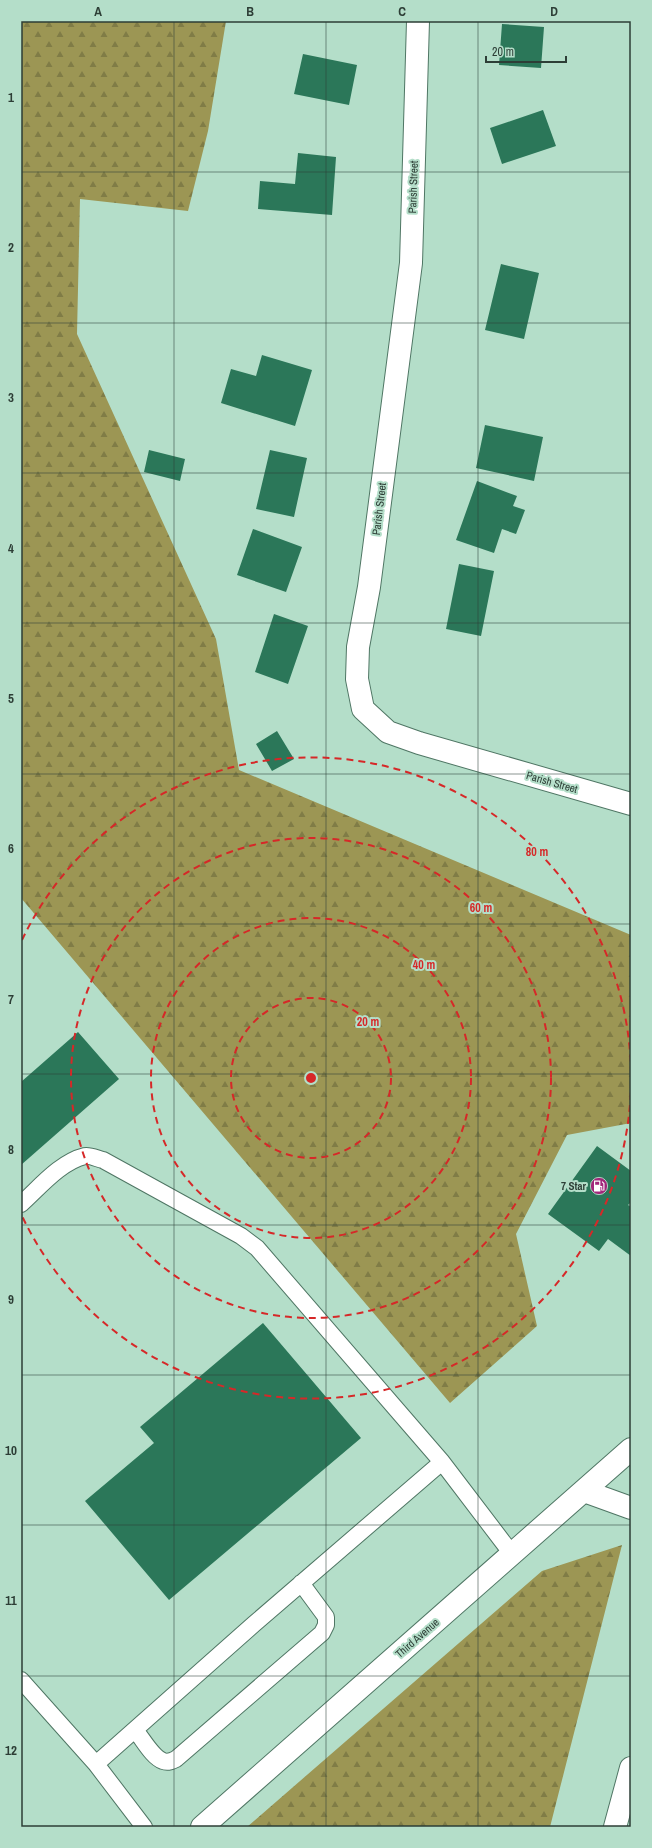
<svg xmlns="http://www.w3.org/2000/svg" width="652" height="1848" font-family="'Archivo Narrow',sans-serif">
  <style>
    .forest { fill: url(#forest-firs) }
    .building { fill: #2b7759 }
    .lines { fill: none; stroke-linecap: round; stroke-linejoin: round }
    .lane-casing { stroke: #4f7664; stroke-width: 18 }
    .street-casing { stroke: #4f7664; stroke-width: 24 }
    .secondary-casing { stroke: #4f7664; stroke-width: 24 }
    .lane { stroke: #fff; stroke-width: 16 }
    .street { stroke: #fff; stroke-width: 22 }
    .secondary { stroke: #fff; stroke-width: 22 }
    .grid { fill: none; stroke: #2d3e36; stroke-width: 1; stroke-opacity: 0.55 }
    .ring { fill: none; stroke: #d62828; stroke-width: 2; stroke-dasharray: 7 5 }
    .labels { text-anchor: middle; stroke-width: 4; stroke-linejoin: round; paint-order: stroke }
    .street-label { font-size: 11px; fill: #2d3e36; stroke: #b4dec9 }
    .poi-label { font-size: 11px; font-weight: bold; fill: #2d3e36; stroke: #b4dec9; text-anchor: end }
    .centre { fill: #d62828; stroke: #b4dec9; stroke-width: 2 }
    .ring-label { font-size: 12px; text-anchor: middle; font-weight: bold; fill: #d62828; stroke: #b4dec9; stroke-width: 4; stroke-linejoin: round; paint-order: stroke }
    .neatline { fill: none; stroke: #2d3e36; stroke-width: 1.5 }
    .grid-label { font-size: 13px; text-anchor: middle; font-weight: bold; fill: #2d3e36 }
  </style>
  <defs>
    <pattern id="forest-firs" width="22" height="20" patternUnits="userSpaceOnUse"><rect width="22" height="20" fill="#9c9654"/><path d="M5 1l3.5 6h-7zM16 11l3.5 6h-7z" fill="#807c46"/></pattern>
  </defs>
  <rect width="100%" height="100%" fill="#b4dec9"/>
  <path class="forest" d="M21,21H226L208,131L188,211L80,199L77,334L216,639L239,770L631,935V1123L567,1135L516,1234L537,1326L450,1403L21,898Z
    M622,1545L550,1827H247L542,1571Z"/>
  <path class="building" d="M502,24L544,27L541,68L499,65Z
    M303,54L357,65L349,105L294,94Z
    M543,110L556,146L502,164L490,128Z
    M298,153L336,157L332,215L258,209L260,181L295,184Z
    M501,264L539,273L524,339L485,330Z
    M262,355L312,370L295,426L221,403L231,369L256,376Z
    M485,425L543,437L534,481L476,468Z
    M149,450L185,459L180,481L144,472Z
    M270,450L307,458L294,517L256,509Z
    M477,481L517,496L513,506L525,510L516,534L502,529L494,553L456,540Z
    M253,529L302,547L286,592L237,575Z
    M459,564L494,571L481,636L446,629Z
    M274,614L308,626L288,684L255,672Z
    M277,731L294,759L272,771L256,744Z
    M78,1032L119,1079L21,1165V1082Z
    M597,1146L631,1171V1202L628,1205L631,1207V1256L608,1239L599,1251L548,1214Z
    M263,1323L361,1438L169,1600L85,1501L154,1443L140,1427Z"/>
  <g class="lines">
    <defs>
      <path id="lane" d="M21,1204C39,1188 60,1162 85,1156C90,1155 98,1159 103,1160L241,1236L257,1248L442,1462L512,1554
        M21,1680L96,1764L144,1827
        M135,1730C143,1739 152,1757 163,1761C168,1763 172,1761 176,1759L322,1633L326,1625V1617L301,1583
        M96,1764L254,1624L442,1462"/>
      <path id="street" d="M418,21L411,263L369,587L358,647L357,679L363,709L388,732L419,743L631,804"/>
      <path id="secondary" d="M584,1491L631,1508
        M202,1827L631,1449
        M615,1827L631,1768"/>
    </defs>
    <use href="#lane" class="lane-casing"/>
    <use href="#street" class="street-casing"/>
    <use href="#secondary" class="secondary-casing"/>
    <use href="#lane" class="lane"/>
    <use href="#street" class="street"/>
    <use href="#secondary" class="secondary"/>
  </g>
  <path class="grid" d="M174,21V1827M326,21V1827M478,21V1827M21,172H631M21,323H631M21,473H631M21,623H631M21,774H631M21,924H631M21,1074H631M21,1225H631M21,1375H631M21,1525H631M21,1676H631"/>
  <g class="ring">
    <circle cx="311" cy="1078" r="80"/>
    <circle cx="311" cy="1078" r="160"/>
    <circle cx="311" cy="1078" r="240"/>
    <path d="M631 1081A320 320 0 0 1 22 1216M22 940A320 320 0 0 1 631 1075"/>
  </g>
  <defs>
    <symbol id="fuel-disc" viewBox="-11 -11 22 22"><circle r="9.5" fill="#a2267a" stroke="#b4dec9"/><path d="M-5.5-6h7V0h2V4h1.3V-2.5L3-4.5l.8-.8L6-3V5H2.5V1h-1V6h-7ZM-4.2-4.7v3.2H.2V-4.7Z" fill="#fff"/></symbol>
  </defs>
  <g fill-rule="evenodd">
    <use href="#fuel-disc" x="589" y="1176" width="20" height="20"/>
  </g>
  <g class="labels">
    <g class="street-label">
      <text transform="translate(413 187) rotate(-88)" y="4">Parish Street</text>
      <text transform="translate(379 509) rotate(-83)" y="4">Parish Street</text>
      <text transform="translate(552 782) rotate(16)" y="4">Parish Street</text>
      <text transform="translate(417 1638) rotate(-41)" y="4">Third Avenue</text>
    </g>
    <g class="poi-label">
      <text x="586" y="1190">7 Star</text>
    </g>
  </g>
  <circle cx="311" cy="1078" r="6" class="centre"/>
  <g class="ring-label">
    <text x="537" y="856">80 m</text>
    <text x="481" y="912">60 m</text>
    <text x="424" y="969">40 m</text>
    <text x="368" y="1026">20 m</text>
  </g>
  <rect width="652" height="1848" fill="none" stroke="#b4dec9" stroke-width="44"/>
  <path d="M486 56v6h80v-6" fill="none" stroke="#2d3e36" stroke-width="2"/>
  <text x="492" y="56" font-size="12" fill="#2d3e36" stroke="#b4dec9" stroke-width="3" paint-order="stroke">20 m</text>
  <rect x="22" y="22" width="608" height="1804" class="neatline"/>
  <g class="grid-label">
    <text x="98" y="16">A</text>
    <text x="250" y="16">B</text>
    <text x="402" y="16">C</text>
    <text x="554" y="16">D</text>
    <text x="11" y="102">1</text>
    <text x="11" y="252">2</text>
    <text x="11" y="402">3</text>
    <text x="11" y="553">4</text>
    <text x="11" y="703">5</text>
    <text x="11" y="853">6</text>
    <text x="11" y="1004">7</text>
    <text x="11" y="1154">8</text>
    <text x="11" y="1304">9</text>
    <text x="11" y="1455">10</text>
    <text x="11" y="1605">11</text>
    <text x="11" y="1755">12</text>
  </g>
</svg>
